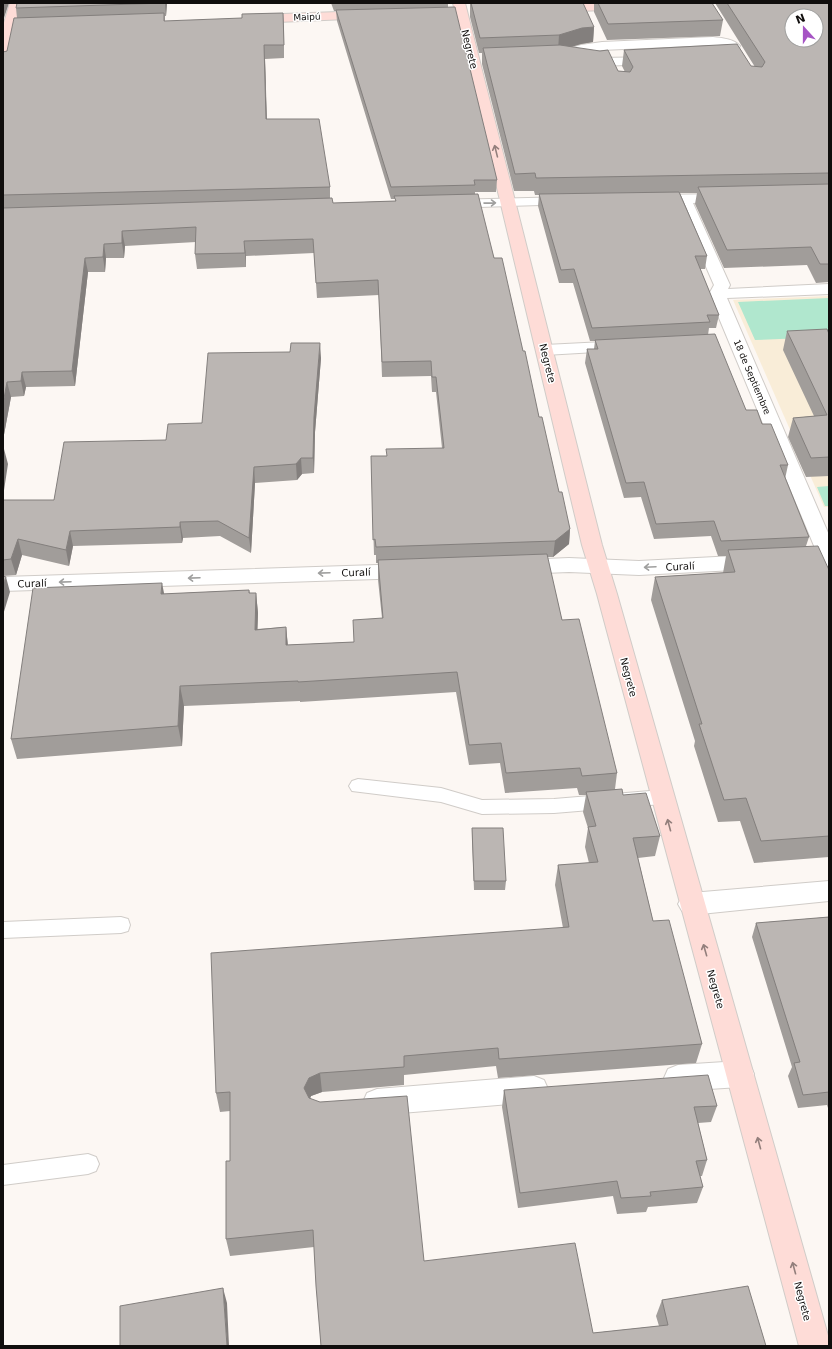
<svg xmlns="http://www.w3.org/2000/svg" width="832" height="1349" font-family="'DejaVu Sans',sans-serif">
  <style>
    .education { fill: #f9edd8 }
    .green { fill: #b0e7ce }
    .lines { fill: none; stroke-linecap: round; stroke-linejoin: round }
    .service-casing { stroke: #d0ccc8; stroke-width: 2 }
    .minor-casing { stroke: #d0ccc8; stroke-width: 2 }
    .secondary-casing { stroke: #d0ccc8; stroke-width: 2 }
    .service { fill: #fff; fill-rule: evenodd }
    .minor { fill: #fff; fill-rule: evenodd }
    .secondary { fill: #fedcd7; fill-rule: evenodd }
    .wall { fill: #a19d9a }
    .shaded-wall { fill: #837f7d }
    .building { fill: #bbb6b3; stroke: #837f7d; fill-rule: evenodd }
    .oneway { stroke: #937f7c }
    .oneway2 { stroke: #9f9f9e }
    .labels { text-anchor: middle; stroke-width: 3; stroke-linejoin: round; paint-order: stroke }
    .far-street-label { font-size: 9px; fill: #100e0d; stroke: #fff }
    .street-label { font-size: 10px; fill: #100e0d; stroke: #fff }
  </style>
  <rect width="100%" height="100%" fill="#fcf7f3"/>
  <path class="education" d="M829,296V507H824L733,300Z"/>
  <path class="green" d="M829,298V337L755,340L738,302Z
    M829,486V506H825L817,487Z"/>
  <g class="lines">
    <defs>
      <path id="service" d="M358,779L441,788L482,800L554,799L662,790L668,792L671,797L668,802L662,804L554,813L482,814L441,802L352,791L349,786L352,781Z
        M121,917L128,919L130,925L128,931L121,933L3,938V922Z
        M88,1154L96,1157L99,1164L96,1171L88,1174L3,1185V1165Z"/>
      <path id="minor" d="M713,37C722,38 734,39 740,46L738,49L734,50L713,45L602,50L576,55L599,58L658,57L660,60L658,63L654,64L599,66L559,60L555,59L553,56L555,53L581,45L602,42Z
        M726,194L731,195L733,198L731,201L693,203L730,285L728,289L829,284V294L727,298L829,535V566L794,567L787,565L784,560L787,555L794,553H817L709,294L714,285L678,203L647,202L645,199L647,196L652,195Z
        M568,197L573,198L575,201L573,204L450,208L445,207L443,204L445,201L450,200Z
        M624,341L630,342L633,346L630,350L545,355L539,354L536,350L539,346L545,345Z
        M754,555L761,557L764,562L761,567L754,569L639,575L569,572L520,574L513,572L510,567L513,562L520,560L569,558L639,561Z
        M408,564L415,566L418,571L415,576L408,578L3,591V577Z
        M829,881V901L691,915L682,911L678,904L682,897L691,893Z
        M740,1061L750,1065L754,1074L750,1083L740,1087L678,1091L668,1087L664,1078L668,1069L678,1065Z
        M534,1076L544,1080L548,1089L544,1098L534,1102L377,1115L367,1111L363,1102L367,1093L377,1089Z"/>
      <path id="secondary" d="M10,3H22L15,26L9,61L8,64L3,65V26Z
        M453,3H465L602,545L617,594L829,1339V1346H799L597,594L582,545Z
        M590,3H683L681,6L677,7L555,12L551,11L549,8L551,5L555,4Z
        M367,11L371,12L373,15L371,18L253,23L249,22L247,19L249,16L253,15Z"/>
    </defs>
    <use href="#service" class="service-casing"/>
    <use href="#minor" class="minor-casing"/>
    <use href="#secondary" class="secondary-casing"/>
    <use href="#service" class="service"/>
    <use href="#minor" class="minor"/>
    <use href="#secondary" class="secondary"/>
  </g>
  <path class="wall" d="M17,3H167L166,16H165V21L284,26V58L265,59L267,119L330,187V198L333,203L395,201V199H391L337,21L336,11H334L331,3H448V7L497,180L496,192H475V194L494,258L523,351L539,417L559,492L570,529L569,544L553,557H547L562,620L617,773L615,789L623,795L660,836L655,856L638,858L653,921L702,1044L696,1063L498,1078L496,1066L404,1075V1085L322,1092L311,1096L310,1098L424,1261L593,1333L659,1326L656,1316L662,1300L766,1346H321L314,1247L230,1256L226,1239L230,1161V1111L220,1112L216,1093L563,928L555,885L558,865L589,863L585,847L588,828L583,812L586,795H579L577,788L505,793L500,763L469,765L456,692L300,702V701L184,706L182,746L17,759L11,739L164,594L249,590L250,593H256L258,613L257,629L286,627L288,645L354,642L382,618L378,580V563H376V555H374L371,456H386L442,448L436,392H432L431,376L382,377L379,295L317,298L314,253L246,256V267L197,269L195,254L196,242L125,246L124,258H106L105,272H88L75,386L26,387L24,396L11,397L3,440V52L7,51L17,18L16,8Z
    M470,3L594,27L593,42L581,44L570,47L618,71L625,72L622,66L624,50L755,67L715,3H829V282L816,283L807,265L724,268L695,204L697,193H680L707,256L705,269H700L719,315L716,328H709L708,335L746,410L762,424L788,465L785,479L809,537L806,546L829,570V857L754,863L740,821L718,822L694,746L695,741L651,600L655,577L723,573L726,556H718L711,536L654,539L641,497L624,498L585,363L587,349H594L595,341H590L573,283H559L538,206L539,195H535L534,191H514L482,64V53H479L470,17Z
    M594,3H598L723,20L720,36L607,40L594,12Z
    M787,331L829,334V476L806,477L788,437L793,418L814,416L783,350Z
    M321,358L315,432L314,473L302,474L297,480L255,483L251,553L220,536L183,538L182,543L73,546L69,566L22,555L16,575L3,576V500H54L166,440L202,423Z
    M472,828L506,881L505,890H474L472,837Z
    M829,917V1111L827,1105L798,1108L788,1076L792,1067L752,937L756,923Z
    M504,1090L717,1106L711,1122L698,1123L707,1160L702,1176H700L703,1187L697,1203L648,1207L646,1212L617,1214L613,1196L518,1208L502,1107Z"/>
  <path class="shaded-wall" d="M3,3H9L3,21Z
    M165,3H167L166,16Z
    M283,13L284,26V58V45Z
    M594,27L593,42L581,44L558,51L559,35L582,28Z
    M264,45L265,59L267,133L266,119Z
    M122,231L125,246L124,258L122,243Z
    M244,241L246,256V267L245,253Z
    M104,244L106,258L105,272L103,257Z
    M85,258L88,272L75,386L72,371Z
    M320,343L321,358L315,432L314,473L313,458L314,417Z
    M22,372L26,387L24,396L21,381Z
    M7,382L11,397L3,440V404Z
    M4,449L8,464L3,497V455Z
    M301,458L302,474L297,480L296,464Z
    M254,467L255,483L251,553L249,538Z
    M180,522L183,538L182,543L180,527Z
    M570,529L569,544L553,557L555,541Z
    M70,531L73,546L69,566L66,550Z
    M18,539L22,555L16,575L11,559Z
    M6,577L10,592L3,615V585Z
    M162,583L166,603L161,594Z
    M256,593L258,613L257,650L255,630Z
    M286,627L288,648L286,645Z
    M180,686L184,706L182,746L178,726Z
    M320,1073L322,1092L311,1096L307,1107L304,1088L309,1078Z
    M223,1288L227,1303L229,1346H227Z"/>
  <path class="building" d="M17,3H165L16,8Z
    M471,3H583L594,27L582,28L559,35L480,38Z
    M598,3H712L723,20L608,24Z
    M727,3H829V173L536,178L535,173L515,174L483,48L560,45L600,51L608,50L618,71L630,72L633,67L624,50L737,44L751,66L762,67L765,62ZM792,16H816V40H792Z
    M455,7L497,180H474L475,185L391,187L336,10Z
    M164,13V21L242,18V14L283,13L284,45H264L266,119H319L330,187L3,195V52L7,51L14,18Z
    M829,184V264H820L811,247L727,250L698,187Z
    M679,192L707,256H695L719,315H707L710,322L592,328L574,269L561,270L539,194Z
    M478,194L494,258H502L523,351H525L539,417H542L559,492H562L570,529L555,541L376,547L375,539L373,540L371,456H387L386,449L444,448L436,377H432L431,361L382,362L378,280L316,283L313,239L244,241L245,253L195,254L196,227L122,231V243L104,244L103,257L85,258L72,371L22,372L21,381L7,382L3,404V208L332,198L333,203L396,201L394,196Z
    M827,329L829,334V457L811,458L793,418L827,415L787,331Z
    M715,334L746,410H757L762,424H771L788,465H780L809,537L721,541L714,521L656,524L644,482L626,483L587,349H598L595,340Z
    M291,343H320L314,417L313,458H301L296,464L254,467L249,538L218,521L180,522V527L70,531L66,550L18,539L11,559L3,560V500H54L64,442L166,440L168,424L202,423L208,353L290,352Z
    M818,546L829,570V836L761,841L746,798L724,800L699,724H702L655,577L735,572L728,550Z
    M547,554L562,620L579,619L617,773L582,776L580,768L506,773L501,743L469,745L457,672L298,682V681L180,686L178,726L11,739L33,588L162,583L161,594L249,590V593H256L255,630L286,627V645L354,642L353,620L383,618L378,560Z
    M3,576L6,577L3,585Z
    M622,789L623,795L646,793L660,836L633,838L653,921L669,920L702,1044L499,1059L498,1048L404,1056V1067L320,1073L309,1078L304,1088L309,1098L320,1102L407,1096L424,1261L575,1243L593,1333L668,1325L662,1300L748,1286L766,1346H321L316,1286L313,1230L226,1239V1161H230V1092L216,1093L211,953L569,927L558,865L598,862L588,827L596,826L586,792Z
    M472,828H503L506,881H474Z
    M829,917V1092L803,1095L794,1063L800,1062L756,923Z
    M708,1075L717,1106L694,1107L707,1160L696,1161L703,1187L650,1192L651,1196L621,1198L617,1181L520,1193L504,1090Z
    M223,1288L227,1346H120V1306Z"/>
  <defs><path id="oneway-shaft" d="M-6 0H5M1.5-3L5.5 0L1.5 3" fill="none" stroke-width="1.6" stroke-linecap="round" stroke-linejoin="round"/></defs>
  <g class="oneway">
    <use href="#oneway-shaft" transform="translate(496 151) rotate(-104)"/>
    <use href="#oneway-shaft" transform="translate(669 825) rotate(-105)"/>
    <use href="#oneway-shaft" transform="translate(705 950) rotate(-106)"/>
    <use href="#oneway-shaft" transform="translate(759 1143) rotate(-105)"/>
    <use href="#oneway-shaft" transform="translate(794 1268) rotate(-105)"/>
  </g>
  <g class="oneway2">
    <use href="#oneway-shaft" transform="translate(490 203) rotate(-1)"/>
    <use href="#oneway-shaft" transform="translate(650 567) rotate(177)"/>
    <use href="#oneway-shaft" transform="translate(324 573) rotate(178)"/>
    <use href="#oneway-shaft" transform="translate(194 578) rotate(178)"/>
    <use href="#oneway-shaft" transform="translate(65 582) rotate(178)"/>
  </g>
  <g class="labels">
    <g class="far-street-label">
      <text transform="translate(307 17) rotate(-2)" y="3">Maipú</text>
      <text transform="translate(752 377) rotate(67)" y="3">18 de Septiembre</text>
    </g>
    <g class="street-label">
      <text transform="translate(470 49) rotate(76)" y="4">Negrete</text>
      <text transform="translate(548 363) rotate(76)" y="4">Negrete</text>
      <text transform="translate(680 566) rotate(-3)" y="4">Curalí</text>
      <text transform="translate(356 572) rotate(-2)" y="4">Curalí</text>
      <text transform="translate(32 583) rotate(-2)" y="4">Curalí</text>
      <text transform="translate(629 677) rotate(75)" y="4">Negrete</text>
      <text transform="translate(716 989) rotate(74)" y="4">Negrete</text>
      <text transform="translate(803 1301) rotate(75)" y="4">Negrete</text>
    </g>
  </g>
  <rect width="832" height="1349" fill="none" stroke="#100e0d" stroke-width="8"/>
  <g transform="translate(804 28) rotate(339)"><circle r="19" fill="#ffffff" stroke="#9f9f9e"/>
  <path d="M0-3L7 15L0 10L-7 15Z" fill="#a654c4"/>
  <text y="-6" font-size="11" font-weight="bold" text-anchor="middle" fill="#100e0d">N</text>
  </g>
</svg>
